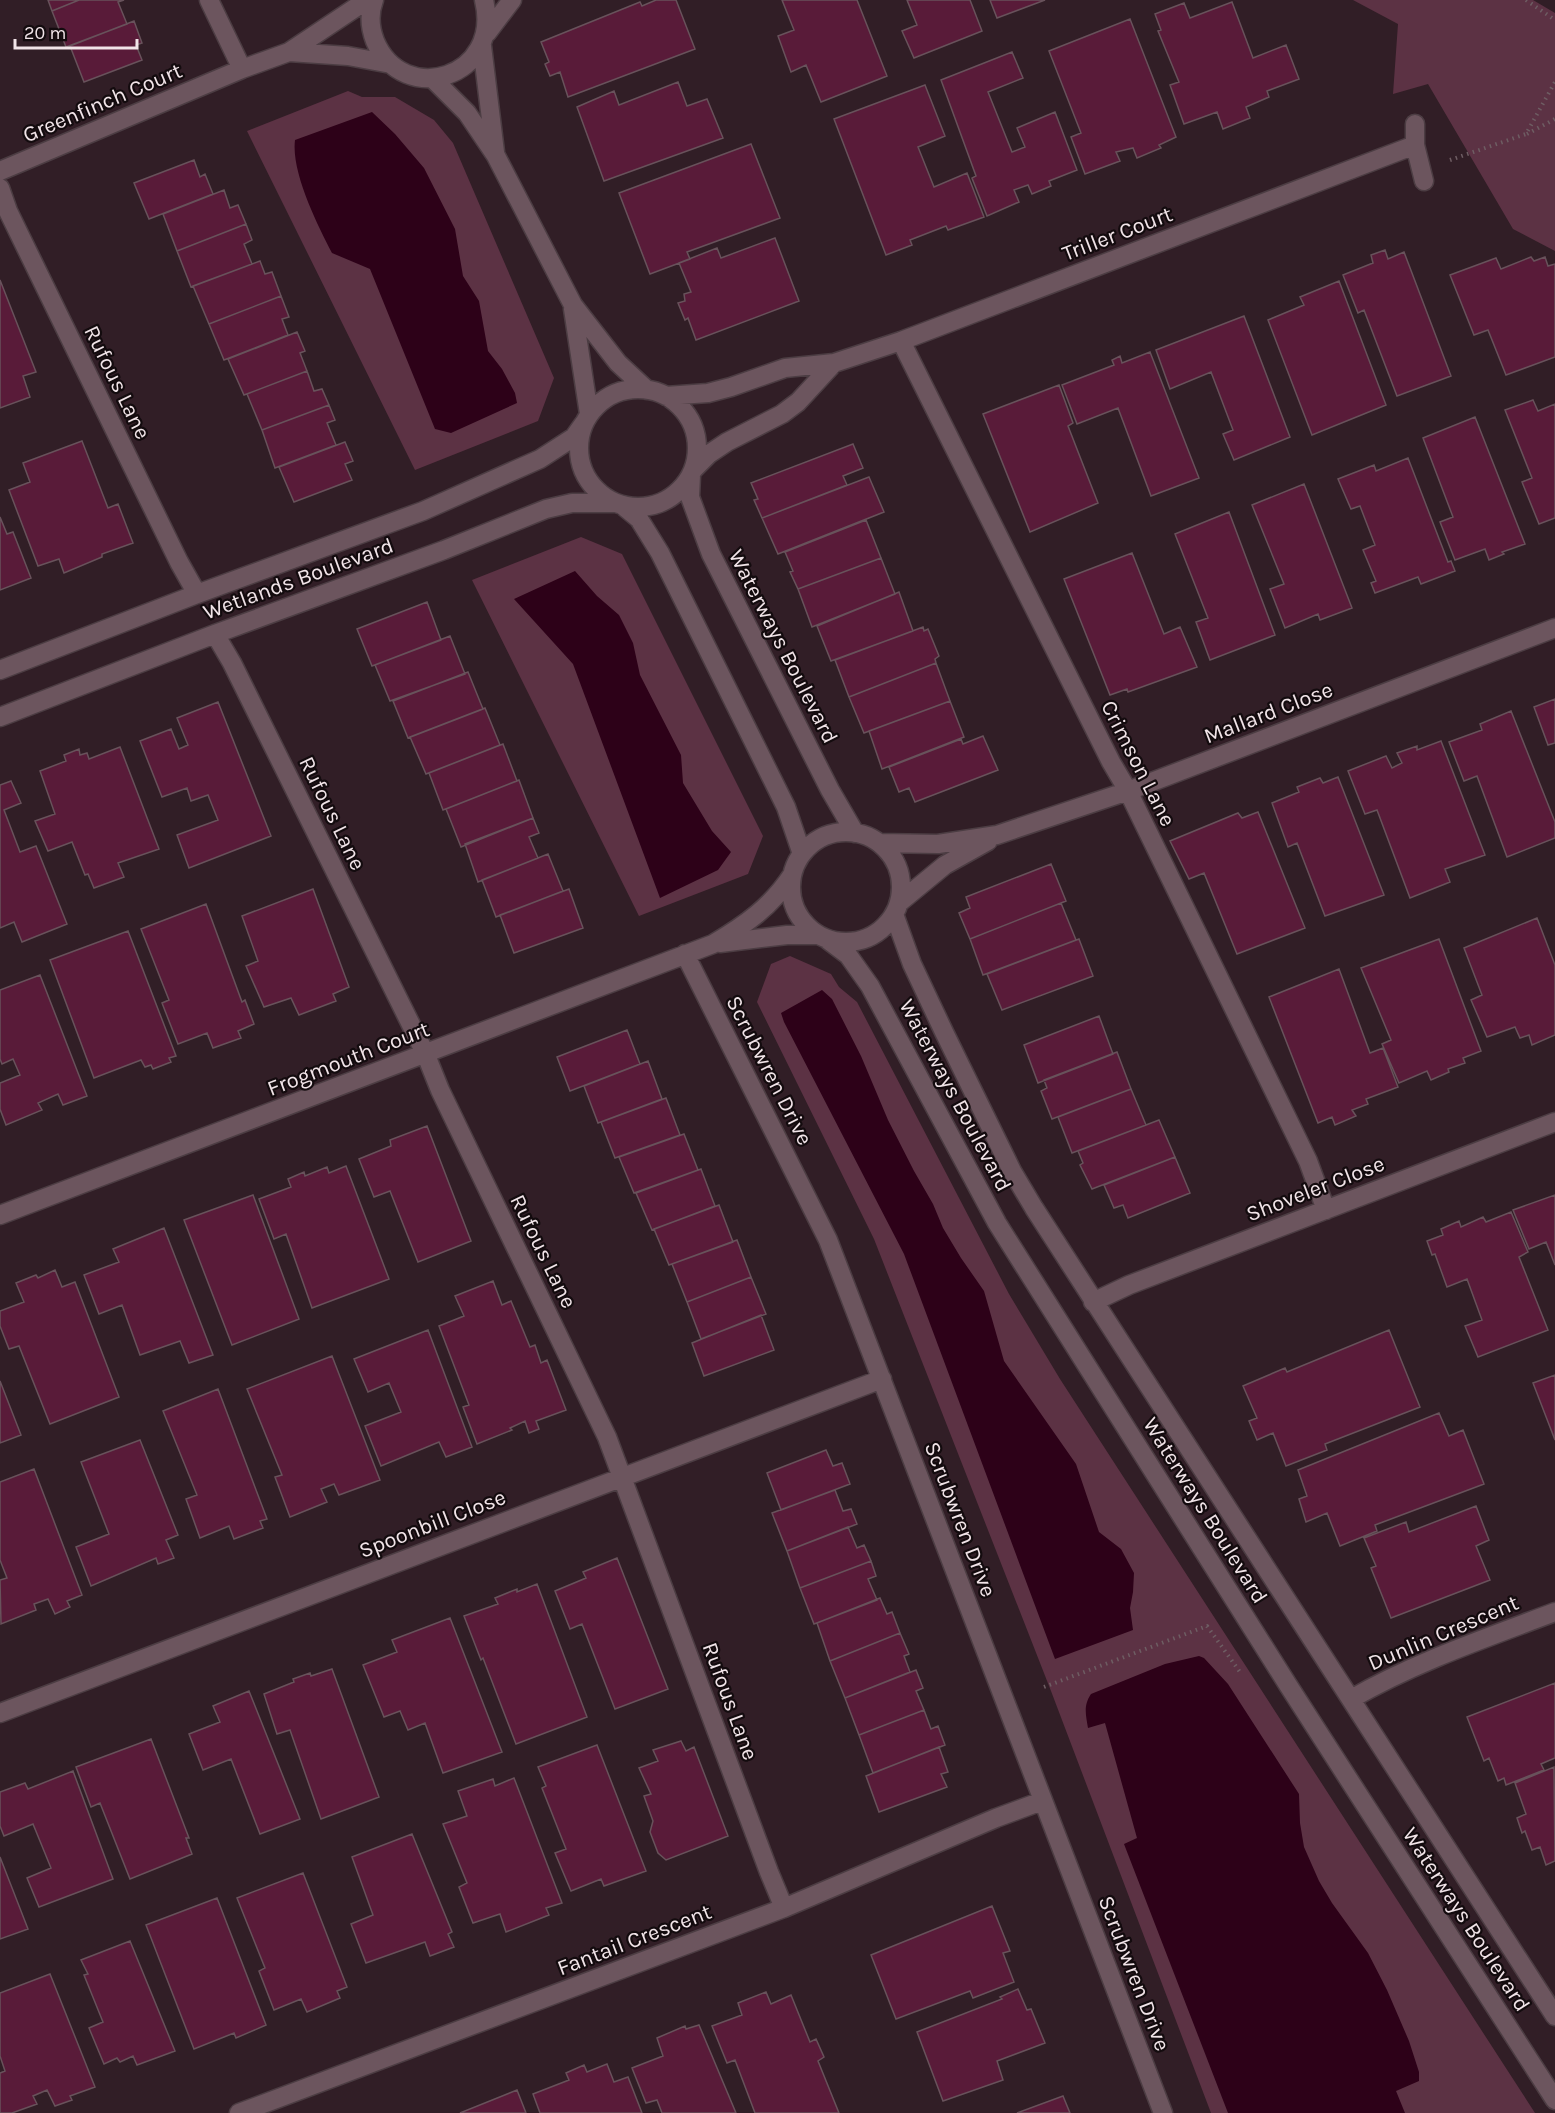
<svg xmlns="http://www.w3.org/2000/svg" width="1555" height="2113" font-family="Karla,sans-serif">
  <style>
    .green { fill: #5c3244 }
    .water { fill: #2d0118 }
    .building { fill: #591b39; stroke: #68525b; stroke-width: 1.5 }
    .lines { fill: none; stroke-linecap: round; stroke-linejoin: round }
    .minor-casing { stroke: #4c3d43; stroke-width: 21 }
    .path { stroke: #6e5d63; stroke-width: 4; stroke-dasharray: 1.5 4.5; stroke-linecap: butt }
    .minor { stroke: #6c555e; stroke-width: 18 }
    .labels { text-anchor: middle; stroke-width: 4.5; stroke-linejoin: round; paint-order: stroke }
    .street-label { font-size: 22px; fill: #f1e4e8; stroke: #130b0e }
  </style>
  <rect width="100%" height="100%" fill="#311e26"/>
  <path class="green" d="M1353,0H1533L1555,13V251L1513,229L1428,84L1393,94L1398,24Z
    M348,91L362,97H395L434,120L453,143L554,378L538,421L415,470L247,131Z
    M581,537L622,554L763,836L748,874L639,916L472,580Z
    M790,956L831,974L839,987L857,1002L1009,1294L1060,1379L1535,2113H1211L1051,1691L874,1239L757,1002L771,964Z"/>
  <path class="water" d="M372,112L395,134L424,168L455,229L463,276L479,301L488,351L502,369L515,393L517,403L451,433L435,429L370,269L332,253C317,224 291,172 295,140Z
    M575,571L597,596L619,615L633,643L640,675L681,755L683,783L712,831L731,852L718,870L660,898L573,664L514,599Z
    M822,990L832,999L861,1056L888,1120L914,1171L933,1204L943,1228L961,1258L984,1291L1004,1361L1076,1464L1099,1532L1121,1549L1134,1573L1133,1592L1130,1608L1133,1630L1055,1659L904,1254L784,1022L781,1013Z
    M1199,1656L1204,1658L1228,1684L1299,1794L1300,1823L1304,1847L1319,1881L1332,1903L1368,1953L1387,1990L1409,2041L1419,2072V2081L1396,2091L1405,2113H1228L1124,1844L1137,1838L1105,1723L1088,1728C1086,1715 1083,1706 1091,1694L1165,1664Z"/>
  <path class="building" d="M48,0H79L52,11Z
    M79,0H124L118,2L127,24L66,47L52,11Z
    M656,0H676L695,49L568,97L560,72L550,76L545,64L549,62L541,42L640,2L642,6Z
    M782,0H857L887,76L821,102L806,65L791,72L778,36L794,30Z
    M907,0H970L982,31L914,58L902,31L917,25Z
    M990,0H1045L997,18Z
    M1232,2L1253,58L1286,45L1299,79L1267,91L1269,97L1246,107L1250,118L1223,129L1217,112L1184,124L1170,85L1179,82L1158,31L1161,30L1155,14L1184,3L1190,18Z
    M1130,19L1176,137L1159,145L1161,148L1137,158L1133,148L1116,152L1120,161L1085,174L1071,137L1081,133L1049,51Z
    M134,21L142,43L136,45L142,60L84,82L70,46Z
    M1012,52L1023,78L988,92L1012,152L1025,147L1017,128L1055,112L1077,170L1049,181L1051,186L1032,194L1028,185L1014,190L1019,202L987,216L972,178L976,176L941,80Z
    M678,82L687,106L707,99L723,138L604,181L577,107L614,91L619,105Z
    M925,85L945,136L918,147L934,187L967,173L984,217L948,230L946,226L910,240L912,245L886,255L834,119Z
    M751,144L780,218L687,252L690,259L650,274L619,193Z
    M194,160L200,177L205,174L213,194L149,219L134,183Z
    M224,190L230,208L238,205L246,224L177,251L163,214Z
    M246,224L252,240L244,244L252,264L191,287L177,251Z
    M775,238L799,301L696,340L688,318L685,320L678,303L685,301L684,294L691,292L679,263L717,248L721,258Z
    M1385,250L1388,259L1404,252L1451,376L1397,396L1364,310L1358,313L1343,275L1373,263L1371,255Z
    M1531,257L1534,261L1545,257L1548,266L1555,264V357L1506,375L1488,330L1474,335L1450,275L1496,258L1501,269Z
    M260,261L265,274L272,272L281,296L209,324L193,286Z
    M0,280L36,372L23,376L30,397L0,408Z
    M1339,281L1386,405L1312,435L1268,320L1304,305L1300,297Z
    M281,296L289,317L282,319L288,335L224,360L209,324Z
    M1244,316L1290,437L1234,460L1223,434L1233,430L1211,372L1170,389L1156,350Z
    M297,332L305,351L300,353L307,371L244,395L228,359Z
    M1150,352L1199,478L1151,496L1118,408L1077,424L1062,385L1114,365L1112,360L1120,356L1122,363Z
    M307,371L314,391L322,389L329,405L262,430L247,394Z
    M1059,385L1073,423L1068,426L1098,503L1030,532L983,414Z
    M1533,400L1538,411L1555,404V518L1539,524L1522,482L1532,478L1505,410Z
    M329,405L335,420L327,423L336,445L275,468L262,430Z
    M1475,417L1525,544L1502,552L1504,554L1489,560L1485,549L1455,560L1440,522L1453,517L1423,438Z
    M82,441L108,508L118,504L133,543L102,554V557L64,573L59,559L38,566L9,490L30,482L23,463Z
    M345,442L353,461L345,464L352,480L294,502L279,467Z
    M853,444L863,468L843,476L847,485L762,518L754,500L758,499L751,483Z
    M1408,458L1448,562L1451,561L1455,571L1421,584L1418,577L1375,593L1371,583L1376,581L1363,550L1375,545L1360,506L1351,509L1338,479L1374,465L1376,471Z
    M869,477L884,512L778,554L762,518Z
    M1304,484L1352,608L1320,620L1318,614L1285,628L1270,589L1284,584L1252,505Z
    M1229,512L1275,635L1210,660L1196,622L1208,618L1175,534Z
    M0,517L7,534L13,532L31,578L0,590Z
    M866,520L881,558L798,589L790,572L793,571L785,552Z
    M1132,553L1164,634L1180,627L1197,667L1128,692L1127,689L1110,695L1064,579Z
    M881,558L895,594L812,627L798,589Z
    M899,592L913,631L831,661L817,626Z
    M427,602L441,640L372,666L357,629Z
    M923,627L924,631L928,629L939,656L935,659L936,663L849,697L835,660Z
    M450,636L465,674L390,701L375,665Z
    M936,663L950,701L864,733L849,697Z
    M468,672L483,709L408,738L393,701Z
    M1555,699V743L1548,745L1534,707Z
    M950,701L964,737L882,769L869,731Z
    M218,702L271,836L189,868L177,835L218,820L208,795L191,801L187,788L162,797L140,741L171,729L179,749L188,745L177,718Z
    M485,708L500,745L426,774L410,737Z
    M1511,711L1555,822V838L1507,857L1477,776L1464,781L1449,742L1482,730L1480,724Z
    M983,736L998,770L915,802L909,788L899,792L889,767L961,739L963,744Z
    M1441,741L1485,855L1445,869L1450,882L1410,898L1377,810L1365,814L1348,771L1386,756L1392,768L1402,763L1397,753L1417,746V750Z
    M503,744L517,781L443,810L429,773Z
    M120,747L159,849L118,863L124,877L94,888L88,874L85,875L72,842L48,851L35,821L55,814L40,771L66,761L64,755L79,749L80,755L87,753L89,759Z
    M1338,777L1384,895L1325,916L1297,843L1288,847L1272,803L1299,792L1297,787L1320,778L1323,783Z
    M519,780L533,818L461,847L446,809Z
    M11,781L21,803L4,810L20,852L36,846L67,924L22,942L14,922L0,928V785Z
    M1258,812L1305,928L1237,954L1204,873L1189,879L1170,841L1238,813L1242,818Z
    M533,818L539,833L529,837L538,858L478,882L465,844Z
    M548,854L563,891L496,917L482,880Z
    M1051,864L1066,901L970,939L959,913L970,908L966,897Z
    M313,889L349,987L333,994L336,1001L299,1015L291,998L264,1007L246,966L258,961L242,916Z
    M569,889L583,928L514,953L500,915Z
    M1061,903L1076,940L983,975L970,939Z
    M206,904L242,1002L245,1000L254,1024L238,1031L241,1038L213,1048L207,1033L178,1044L162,1003L169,1000L141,929Z
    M1537,918L1555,965V1035L1532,1045L1529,1035L1520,1038L1515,1027L1487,1037L1471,1000L1482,995L1464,948Z
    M128,931L176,1056L169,1058L171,1062L153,1069L151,1065L145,1067L141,1060L94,1078L50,960Z
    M1079,939L1093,976L1002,1010L987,974Z
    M1439,939L1481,1051L1463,1058L1465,1063L1448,1069L1449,1072L1431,1080L1427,1071L1399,1083L1382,1044L1391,1040L1361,968Z
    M1339,969L1370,1053L1383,1048L1398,1087L1366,1099L1368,1104L1352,1110L1356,1116L1335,1125L1332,1117L1318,1123L1269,997Z
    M40,975L87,1096L63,1105L58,1094L38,1103L42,1110L6,1125L0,1109V1083L20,1075L13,1059L2,1064L0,1059V990Z
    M1099,1016L1113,1054L1038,1083L1024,1045Z
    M627,1030L640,1064L570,1091L557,1057Z
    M1117,1052L1131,1089L1052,1119L1041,1091L1047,1088L1044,1080Z
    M648,1061L662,1099L598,1123L584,1086Z
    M1131,1089L1146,1125L1072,1153L1058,1117Z
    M666,1098L680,1135L615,1158L601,1122Z
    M1159,1120L1175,1157L1092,1189L1080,1165L1083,1163L1078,1151Z
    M427,1126L471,1241L418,1262L390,1191L374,1197L359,1159L391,1146L390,1140Z
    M684,1134L698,1170L634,1193L619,1157Z
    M1175,1157L1190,1193L1128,1218L1123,1205L1114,1208L1104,1185Z
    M346,1166L389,1279L312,1308L286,1234L274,1239L259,1199L291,1187L288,1179L304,1172L305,1176L327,1167L329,1173Z
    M701,1169L715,1206L652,1230L636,1193Z
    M253,1195L299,1319L232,1345L184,1220Z
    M1555,1195V1265L1546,1242L1529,1249L1513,1210Z
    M719,1205L733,1242L669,1265L654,1229Z
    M1511,1212L1528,1252L1519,1257L1548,1330L1478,1357L1465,1326L1482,1320L1467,1279L1447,1287L1435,1254L1432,1255L1427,1241L1443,1235L1441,1229L1459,1221L1461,1227L1483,1217L1486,1222Z
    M164,1228L213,1355L189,1363L180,1341L140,1355L122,1305L99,1314L84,1275L119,1262L113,1249Z
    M737,1240L751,1277L687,1302L672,1264Z
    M55,1270L62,1287L75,1282L119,1397L50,1424L19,1346L9,1349L0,1326V1311L24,1302L16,1283L36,1275L38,1278Z
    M751,1277L766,1314L701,1339L687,1302Z
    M493,1281L502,1305L511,1301L530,1347L535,1345L541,1363L547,1360L566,1410L536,1421L539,1429L529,1433L525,1421L510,1428L512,1430L477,1444L463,1407L469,1405L439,1326L464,1316L455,1296Z
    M761,1315L774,1350L704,1376L692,1343Z
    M428,1330L472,1447L446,1457L439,1442L381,1466L365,1426L401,1412L389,1383L368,1392L354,1359Z
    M1389,1330L1420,1407L1325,1444L1327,1450L1286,1466L1273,1433L1257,1440L1249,1421L1257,1418L1243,1386L1285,1368L1287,1372Z
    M332,1356L380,1480L339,1495L334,1484L321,1489L327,1502L290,1517L275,1477L282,1475L247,1389Z
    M1555,1375V1440L1533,1383Z
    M0,1381L21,1435L0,1443Z
    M218,1389L267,1519L260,1521L263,1528L234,1539L229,1526L200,1538L186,1499L197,1495L163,1411Z
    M1439,1413L1449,1436L1463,1430L1484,1484L1375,1525L1377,1531L1340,1546L1327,1513L1306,1522L1299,1499L1307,1496L1298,1470Z
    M140,1440L178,1535L166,1540L174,1558L158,1564L156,1558L91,1586L76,1547L109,1534L81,1462Z
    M826,1450L833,1466L842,1463L850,1484L781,1510L767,1473Z
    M34,1469L82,1595L67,1601L70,1607L55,1614L48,1599L34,1604L36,1610L1,1624L0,1580L7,1578L0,1560V1482Z
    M835,1490L843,1511L851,1509L857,1524L787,1551L772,1513Z
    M1476,1506L1489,1540L1476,1546L1490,1580L1391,1618L1371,1568L1376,1566L1364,1538L1406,1522L1409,1532Z
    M848,1527L857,1548L864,1545L871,1561L800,1588L787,1551Z
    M617,1558L668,1689L615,1709L582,1624L570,1629L555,1591L586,1578L583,1572Z
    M871,1561L876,1576L868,1579L877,1600L814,1624L800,1588Z
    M537,1584L587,1717L516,1744L483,1658L481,1660L464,1616L498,1604L495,1598L517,1589V1592Z
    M880,1598L887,1614L892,1612L900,1633L830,1661L817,1623Z
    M450,1618L502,1752L443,1773L425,1723L408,1730L400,1711L384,1717L363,1665L397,1652L392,1640Z
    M900,1633L909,1654L904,1656L910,1672L845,1698L830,1661Z
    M332,1669L379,1797L321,1819L290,1730L277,1734L264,1694L294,1682L293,1679L310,1673L311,1676Z
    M916,1670L923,1688L916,1691L924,1710L859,1735L845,1698Z
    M1555,1683V1758L1541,1764L1544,1770L1506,1785L1504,1778L1498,1781L1489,1758L1484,1761L1467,1717Z
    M249,1691L300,1819L260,1834L231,1759L203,1770L189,1734L220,1722L213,1706Z
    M924,1710L931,1729L938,1726L945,1745L873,1773L859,1735Z
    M151,1739L189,1838H186L192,1854L130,1879L100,1803L91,1807L76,1767Z
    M681,1741L686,1751L694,1747L728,1836L666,1860L658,1853L650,1832L653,1821L644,1796L651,1794L639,1768L658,1761L653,1750Z
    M597,1745L646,1871L604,1886L601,1879L571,1891L555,1853L566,1849L542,1788L546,1786L538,1767Z
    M939,1747L948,1772L941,1774L947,1787L879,1812L866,1776Z
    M1554,1767L1555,1861L1546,1865L1540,1847L1532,1850L1525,1831L1522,1833L1517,1818L1526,1814L1515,1783Z
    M73,1771L113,1879L39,1907L27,1878L51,1868L33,1824L4,1836L0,1826V1792L25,1783L28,1789Z
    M514,1778L562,1903L546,1908L549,1915L506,1932L500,1914L473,1923L459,1887L467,1883L443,1824L467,1816L458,1791L493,1779L495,1786Z
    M412,1834L452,1932L448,1934L454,1947L430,1956L425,1942L366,1963L351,1924L373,1915L352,1857Z
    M0,1857L28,1929L0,1939Z
    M303,1873L347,1987L337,1991L340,1998L307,2012L301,1999L274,2010L259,1971L265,1968L237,1898Z
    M217,1898L266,2025L236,2038L234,2033L194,2049L146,1925Z
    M992,1906L1010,1951L1003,1953L1014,1982L973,1998L970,1991L896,2019L871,1955Z
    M130,1941L175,2051L137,2065L133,2056L120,2062L117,2058L104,2064L89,2028L103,2022L84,1975L88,1974L81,1960Z
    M50,1974L95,2087L70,2096L72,2100L55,2106L47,2090L33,2096L37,2104L12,2113H0V2073L5,2071L0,2056V1993Z
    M1018,1989L1027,2010L1031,2009L1045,2043L997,2061L1003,2080L943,2101L917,2032L1002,1999L1000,1997Z
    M766,1992L771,2004L791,1995L810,2042L816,2039L824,2057L818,2061L839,2113H755L735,2060L727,2063L712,2026L742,2015L738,2003Z
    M699,2025L736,2113H662L657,2100L646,2103L632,2068L663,2056L657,2038L685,2026L686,2029Z
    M607,2064L614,2082L628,2077L642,2113H540L533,2094L569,2080L566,2073L584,2065L587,2072Z
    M517,2090L526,2113H460Z
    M1063,2096L1070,2113H1017Z"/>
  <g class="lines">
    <defs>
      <path id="minor" d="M209,0L242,69
        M374,0C369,13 370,28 375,41C403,108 503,78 484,0
        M487,33L512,0
        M482,46L495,152
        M289,52L348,56L391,64
        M432,78L467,113L496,156L573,305L618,363L647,390
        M1415,124V145L1424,181
        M0,171L242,69L289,52L367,0
        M0,188L8,211L179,562L197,594
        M573,309L589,414
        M901,341L1111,762L1128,791L1308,1161L1326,1210
        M579 448a59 59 0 1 1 118 0a59 59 0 1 1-118 0Z
        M666,396L708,393L731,387L785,368L834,363L901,341L1415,145
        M694,469L709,454L727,442L782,414L798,402L834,363
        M691,475L690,497L711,554L830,790L855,833
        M622,505L639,519L660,553L786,807L802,854
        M215,634L232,663L426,1055L440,1090L607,1437L769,1872L784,1908
        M0,670L197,594L423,511L540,459L574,437L584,423
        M0,717L215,634L444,550L546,509L572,503H616
        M791 887a55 55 0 1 1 110 0a55 55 0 1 1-110 0Z
        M879,843L938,844L997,835L1128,791L1555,628
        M900,902L945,865L988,841
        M894,914L912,964L944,1032L1012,1171L1034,1208L1555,2016
        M828,940L848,955L870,986L997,1223L1288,1685L1555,2100
        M720,943L787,935H818
        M685,954L828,1240L1163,2113
        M0,1215L713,944C745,925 771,907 792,875
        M1093,1302L1129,1285L1555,1122
        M1351,1699C1415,1662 1486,1638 1555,1612
        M0,1713L882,1379
        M239,2113L784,1908L996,1818L1042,1801"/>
    </defs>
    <use href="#minor" class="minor-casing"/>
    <path class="path" d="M1526,0L1555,20
      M1527,134L1555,119
      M1450,160L1526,134L1555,82
      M1044,1687L1207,1626L1240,1672"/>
    <use href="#minor" class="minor"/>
  </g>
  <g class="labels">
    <g class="street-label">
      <text transform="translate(102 102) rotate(-23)" y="8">Greenfinch Court</text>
      <text transform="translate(1117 233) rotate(-21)" y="8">Triller Court</text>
      <text transform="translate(118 382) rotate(64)" y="8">Rufous Lane</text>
      <text transform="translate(298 578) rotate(-20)" y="8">Wetlands Boulevard</text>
      <text transform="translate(784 646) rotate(63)" y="8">Waterways Boulevard</text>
      <text transform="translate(1268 712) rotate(-21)" y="8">Mallard Close</text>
      <text transform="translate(1139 763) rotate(63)" y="8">Crimson Lane</text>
      <text transform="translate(333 813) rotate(64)" y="8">Rufous Lane</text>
      <text transform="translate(348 1058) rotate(-21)" y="8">Frogmouth Court</text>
      <text transform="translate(770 1070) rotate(63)" y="8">Scrubwren Drive</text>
      <text transform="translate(956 1095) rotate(62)" y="8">Waterways Boulevard</text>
      <text transform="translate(1315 1188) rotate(-21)" y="8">Shoveler Close</text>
      <text transform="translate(544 1251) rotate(64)" y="8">Rufous Lane</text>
      <text transform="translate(1206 1510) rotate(58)" y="8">Waterways Boulevard</text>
      <text transform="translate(961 1519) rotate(69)" y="8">Scrubwren Drive</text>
      <text transform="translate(432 1523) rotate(-21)" y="8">Spoonbill Close</text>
      <text transform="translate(1443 1632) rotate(-23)" y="8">Dunlin Crescent</text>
      <text transform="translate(731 1701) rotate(70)" y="8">Rufous Lane</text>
      <text transform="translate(1467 1919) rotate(57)" y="8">Waterways Boulevard</text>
      <text transform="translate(634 1939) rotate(-21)" y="8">Fantail Crescent</text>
      <text transform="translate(1135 1973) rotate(69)" y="8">Scrubwren Drive</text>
    </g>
  </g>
  <path d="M15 39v9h122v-9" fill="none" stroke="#f1e4e8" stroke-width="3"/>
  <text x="24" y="39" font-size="18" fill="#f1e4e8" stroke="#130b0e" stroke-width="4.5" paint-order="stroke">20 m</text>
</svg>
